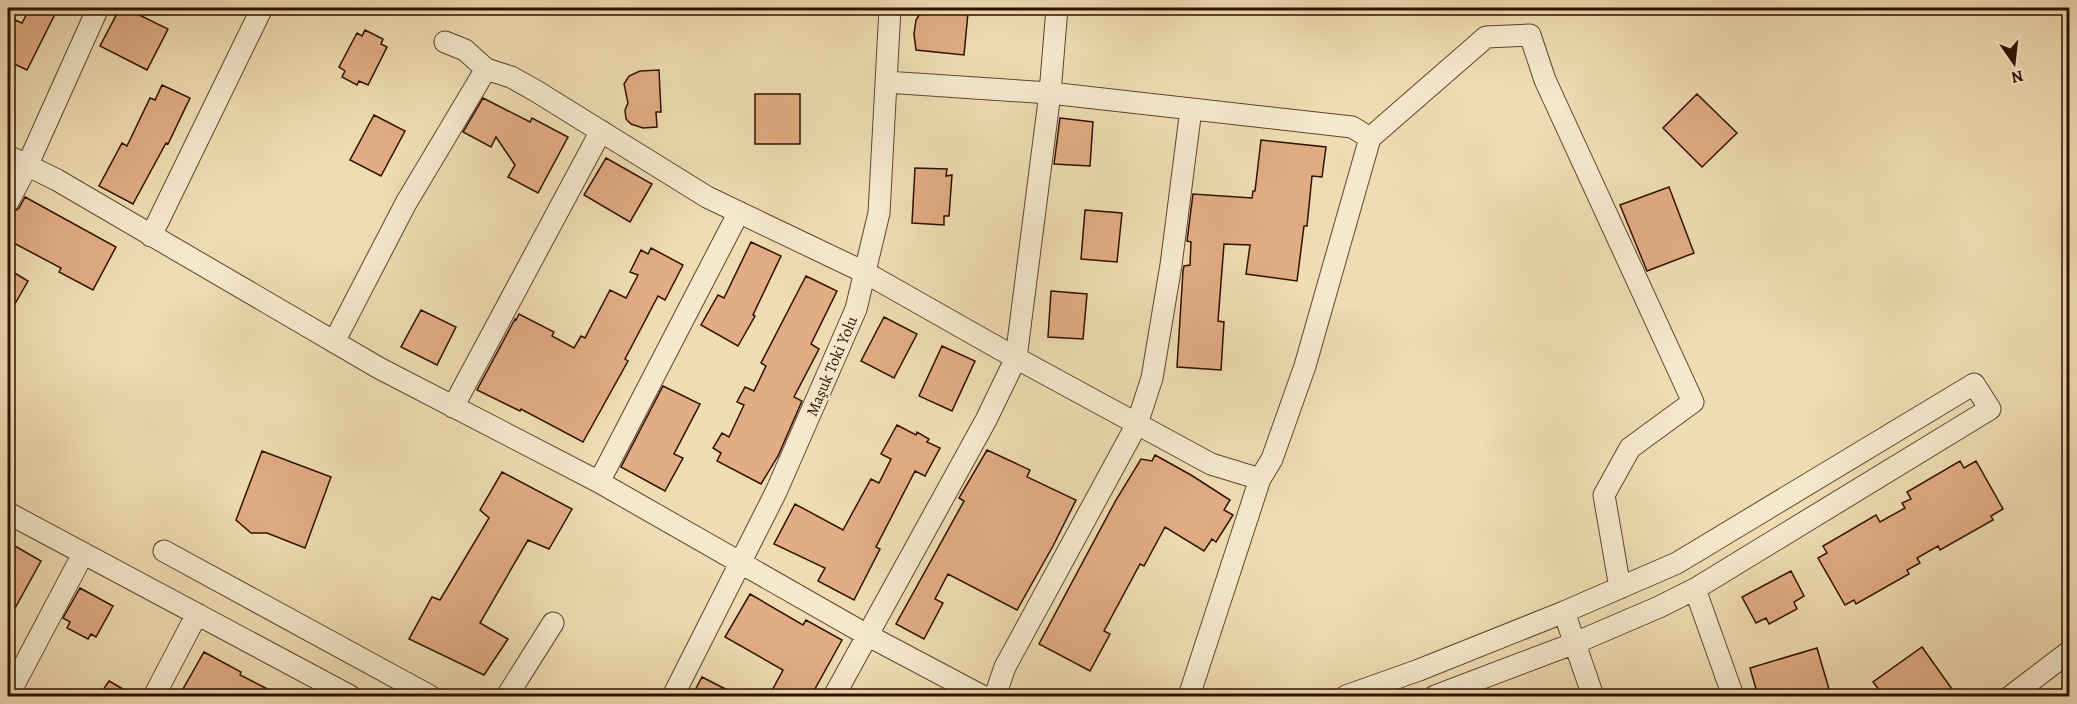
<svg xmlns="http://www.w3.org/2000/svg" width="2077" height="704" font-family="Alegreya,serif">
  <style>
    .building { fill: #e2ac84; stroke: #2f1100; stroke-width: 1.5 }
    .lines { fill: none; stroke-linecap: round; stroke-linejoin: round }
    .minor-casing { stroke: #5f442c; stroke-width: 23 }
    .minor { stroke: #f5e8cd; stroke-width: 21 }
    .labels { text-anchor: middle; stroke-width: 4.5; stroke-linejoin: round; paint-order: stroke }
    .street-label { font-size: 16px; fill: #2f1100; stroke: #f5e8cd }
  </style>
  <rect width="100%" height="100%" fill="#efdcb2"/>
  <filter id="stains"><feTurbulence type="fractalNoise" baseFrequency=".00333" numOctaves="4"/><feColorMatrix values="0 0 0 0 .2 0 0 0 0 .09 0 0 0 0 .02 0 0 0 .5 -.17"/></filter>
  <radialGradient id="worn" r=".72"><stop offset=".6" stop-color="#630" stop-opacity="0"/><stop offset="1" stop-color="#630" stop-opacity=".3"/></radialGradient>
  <path class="building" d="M30,8H58L27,70L8,61V35L15,20L22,23Z
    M120,8H125L168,29L147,70L100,46Z
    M923,9L968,13L964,55L916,50L914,34L916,20Z
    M365,30L383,39L381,44L387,47L368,85L359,81L357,85L342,77L345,71L339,67L357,33L362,36Z
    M659,70L661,112H656L657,127L643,128L631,124L626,119L625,110L628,103L624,84L629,76L640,71Z
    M162,85L190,98L168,144L166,143L133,204L99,186L122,143L127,146L150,98L155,100Z
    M755,94H800V144H755Z
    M1697,94L1737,133L1702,167L1663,128Z
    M483,98L530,122L532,118L568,137L538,193L508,177L515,165L496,137L491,147L463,132Z
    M374,115L405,131L381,176L350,160Z
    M1060,118L1093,122L1090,166L1054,164Z
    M1261,140L1326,147L1322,177L1312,176L1307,226H1304L1297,281L1246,274L1250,245L1224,244L1218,321L1224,322L1221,370L1177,367L1183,271L1184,266L1190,265L1191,242L1187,241L1193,194L1252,198L1253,191H1255Z
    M606,158L652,184L630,222L584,195Z
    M915,168L947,169L946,176L952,175L949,216H944V225L912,223Z
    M1669,187L1694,253L1647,271L1620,205Z
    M25,197L116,247L93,290L59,272L61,268L8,240V221L11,214L19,208Z
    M1085,210L1122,213L1117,262L1081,259Z
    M751,242L781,256L753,315L755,316L738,346L701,325L718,295L724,298Z
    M651,248L683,265L665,300L658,296L625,359L628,361L583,442L521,409L520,411L477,390L515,319L516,320L519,314L554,332L552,336L574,348L581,336L585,338L610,290L626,298L638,275L630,272L641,250L648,254Z
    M8,269L28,281L8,316Z
    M806,276L837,291L811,344L819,349L794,397L802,401L778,456L761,484L717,461L721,453L713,448L722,433L729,437L744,405L737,402L745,387L754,391L766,366L761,363Z
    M1051,291L1087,294L1083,339L1048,337Z
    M421,310L456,327L437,365L401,347Z
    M884,317L917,334L894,378L861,361Z
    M942,346L975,361L952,411L919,396Z
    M663,386L700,404L674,454L683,458L665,491L621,467Z
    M897,425L916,435L917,432L929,439L927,442L940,448L925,476L915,471L876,547L880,549L854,600L818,581L825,568L774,544L795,504L843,530L871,479L879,483L891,459L881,454Z
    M987,450L1030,470L1027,477L1076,500L1053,546L1017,610L948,574L935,599L943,603L924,639L896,624L964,501L959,498Z
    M262,451L331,477L305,548L267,533H251L236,520Z
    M1155,455L1191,475L1230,500L1224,510L1233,515L1216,542L1212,539L1204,551L1165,527L1144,566L1140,564L1104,631L1110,634L1090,671L1039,644L1116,500L1141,459L1152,461Z
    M1960,461L1964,468L1976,461L2003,509L1991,516L1993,520L1940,550L1938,546L1917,558L1920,563L1907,570L1909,574L1856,604L1854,600L1845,605L1818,558L1827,553L1823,546L1876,515L1880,522L1905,508L1902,503L1911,499L1907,492Z
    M502,472L572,509L549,549L528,540L480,623L508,639L484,675L409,639L432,597L440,600L489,518L480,510Z
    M8,542L41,561L8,621Z
    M1791,571L1804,596L1794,602L1797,609L1769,624L1766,618L1756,623L1742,597Z
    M80,588L113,606L96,637L91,634L88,639L67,628L70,622L63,618Z
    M750,594L803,625L806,620L842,640L811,696H769L783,670L725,637Z
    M1922,647L1957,696H1884L1873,682Z
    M1817,648L1831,696H1758L1750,668Z
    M204,652L241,672L240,675L281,696H179Z
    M702,677L739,696H692Z
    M109,681L135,696H99Z"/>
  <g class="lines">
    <defs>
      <path id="minor" d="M445,42L465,50L486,69L511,77L536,91L707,197L866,273L1016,358L1211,464L1260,479
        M886,82L1050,93L1352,127L1370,138
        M8,156L57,180L379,368L599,482L867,635L982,696
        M8,202L27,166L98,8
        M151,236L262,8
        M334,342L406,203L486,69
        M453,407L601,131
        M599,482L739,212
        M8,513L350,696
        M164,551L430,696
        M1695,589L1733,696
        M1564,612L1593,696
        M8,696L83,554
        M154,696L197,614
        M507,696L553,623
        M673,696L776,492L856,309L879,213L890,8
        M834,696L986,420L1016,358L1050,93L1057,8
        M995,696L1005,667L1137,424L1152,378L1171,265L1191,109
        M1189,696L1260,479L1272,459L1305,366L1370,138L1486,37L1530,35L1545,80L1693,402L1630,448L1604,495L1620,588
        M1346,696L1419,670L1564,612L1677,563L1974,384L1990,409L1695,589L1659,607L1575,643L1435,696
        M2011,696L2070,651"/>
    </defs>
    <use href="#minor" class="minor-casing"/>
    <use href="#minor" class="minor"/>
  </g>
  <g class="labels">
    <g class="street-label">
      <text transform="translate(831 366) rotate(-67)" y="6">Maşuk Toki Yolu</text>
    </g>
  </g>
  <rect width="2077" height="704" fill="none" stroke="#efdcb2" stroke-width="30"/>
  <rect x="9" y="9" width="2059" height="686" fill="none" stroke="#2f1100" stroke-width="3"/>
  <rect x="15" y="15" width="2047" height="674" fill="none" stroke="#2f1100" stroke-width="1.5"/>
  <g transform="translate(2014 63) rotate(166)" stroke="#f5e8cd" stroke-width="4.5" paint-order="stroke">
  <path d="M0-4.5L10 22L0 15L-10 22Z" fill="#2f1100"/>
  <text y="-9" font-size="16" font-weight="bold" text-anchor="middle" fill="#2f1100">N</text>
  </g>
  <rect width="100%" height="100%" filter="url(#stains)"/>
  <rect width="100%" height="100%" fill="url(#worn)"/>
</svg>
